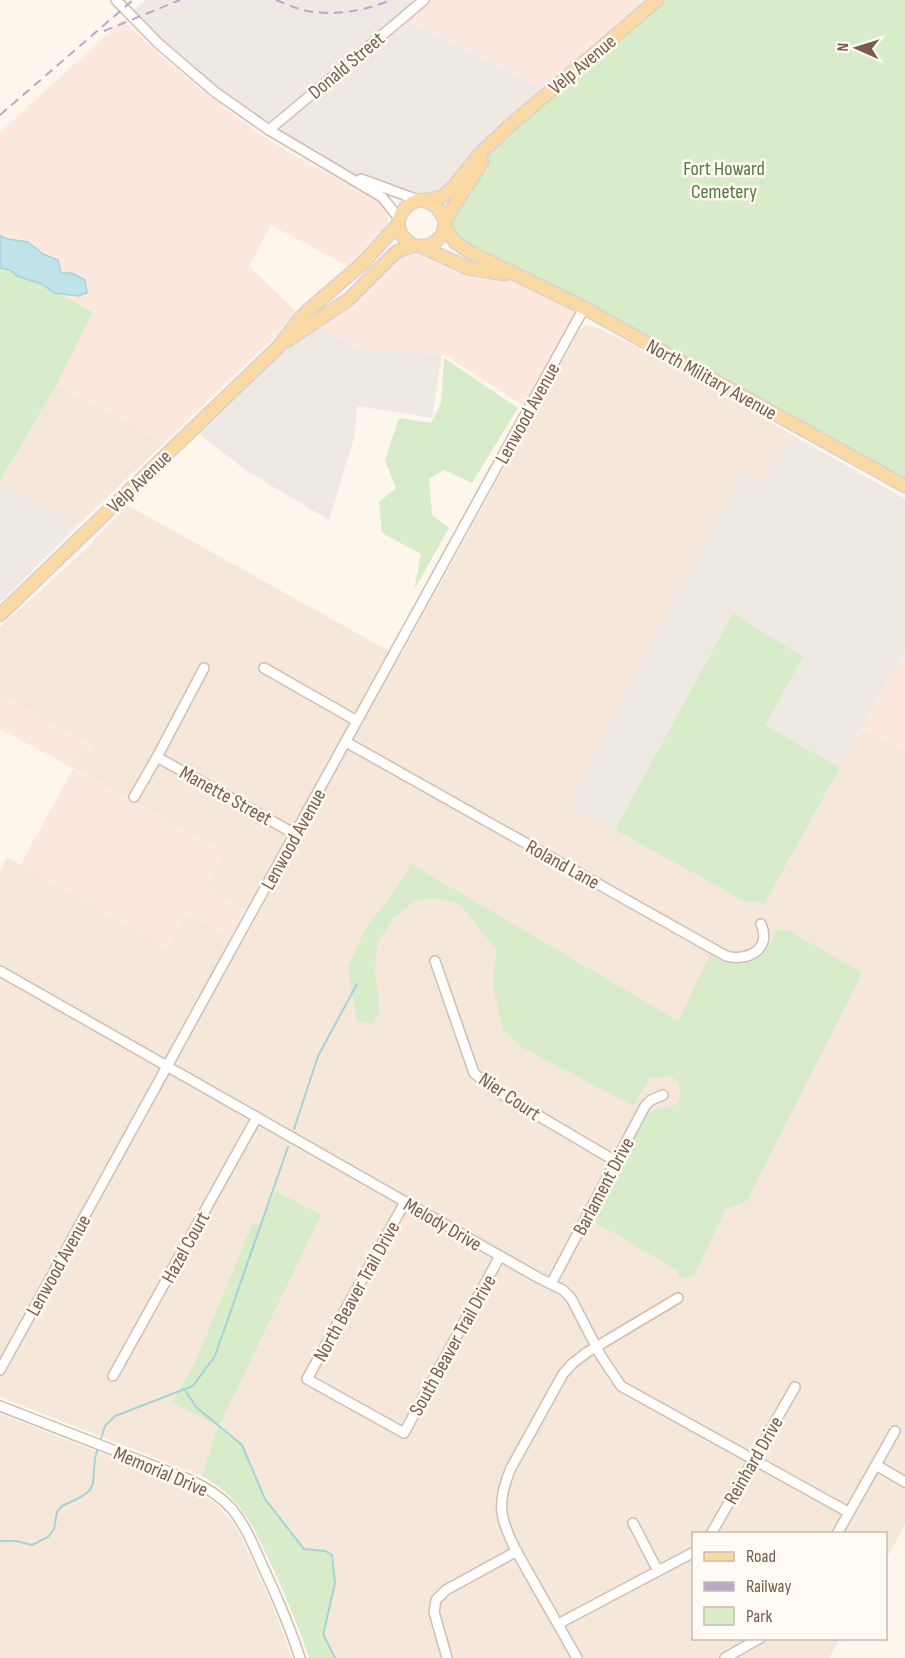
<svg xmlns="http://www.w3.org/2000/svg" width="905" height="1658" font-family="'Sofia Sans Condensed',sans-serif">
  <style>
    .residential { fill: #f5e8da }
    .commercial { fill: #fde8e0 }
    .industrial { fill: #efe9e4 }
    .green { fill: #d8ecc9 }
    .water { fill: #bfe3e8; stroke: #a5d3da; stroke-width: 1.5 }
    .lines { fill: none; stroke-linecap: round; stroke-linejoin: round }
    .stream { stroke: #a5d3da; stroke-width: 2 }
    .minor-casing { stroke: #d1beb0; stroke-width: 12 }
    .major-casing { stroke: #dad1cd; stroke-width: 15 }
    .minor { stroke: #fff; stroke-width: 9 }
    .major { stroke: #fbd9a5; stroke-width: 12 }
    .rail { stroke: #b9a8c9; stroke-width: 2; stroke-dasharray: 9 6; stroke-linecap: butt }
    .labels { text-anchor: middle; stroke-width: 5; stroke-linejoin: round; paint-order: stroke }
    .street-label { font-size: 20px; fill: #7a5c4d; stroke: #fffaf3 }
    .park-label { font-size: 20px; fill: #537a41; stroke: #fffaf3 }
  </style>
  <rect width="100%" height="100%" fill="#fdf6ec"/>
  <path class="residential" d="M585,326L595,327L631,344L791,434L766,482L743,470L568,805L744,901L756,910H763L765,903L862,729L905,751V1525L886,1559V1534H694V1638L840,1639L829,1658H335L324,1636V1631L335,1583L325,1551L304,1549L265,1499L242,1445L218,1427L202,1476L0,1397V870L7,857L167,948L187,913L242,943L257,917L205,886L224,852L67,765L94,747L0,694V627L88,547L127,505L400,657L580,329Z
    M57,384L164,443L76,527L0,483Z
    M0,1414L188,1487L205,1496L214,1502L232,1521L241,1536L275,1612L292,1658H0Z"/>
  <path class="commercial" d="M424,0H651L549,92L403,18Z
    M123,20L160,55L216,101L257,132L287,151L375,199L384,205L389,214L388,228L351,268L271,225L249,266L299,314L164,443L57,384L93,312L0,261V132Z
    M414,245L468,268L518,276L584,308L529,409L443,354L361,350L314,323L396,252Z
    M905,650V751L862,729Z
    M0,694L94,747L67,765L0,729Z
    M73,769L224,852L205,886L245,910L231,937L187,914L167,949L20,865Z"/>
  <path class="industrial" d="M146,0H424L403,18L549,92L454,186L426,200L341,172L215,92L130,13Z
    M314,323L361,350L442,354L432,418L357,406L354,438L329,520L245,470L193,429L278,347Z
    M791,434L905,499V650L765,903L764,911L756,910L744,901L568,805L743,470L766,482Z
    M0,483L76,527L0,603Z"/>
  <path class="green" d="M657,0H905V486L468,251L445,227L483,160L508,127Z
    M0,261L93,312L57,384L0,482Z
    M444,358L518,408L472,483L444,470L429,479L432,515L449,528L414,590L421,554L382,533L379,502L396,488L385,460L399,418L431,423L441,403Z
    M733,613L803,657L765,725L840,768L765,903L744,901L615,830Z
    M411,864L678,1021L710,955C739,973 768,964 775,930H788L862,973L747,1201L726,1209L694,1275L685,1279L678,1276V1271L590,1219L647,1115C656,1106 668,1110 678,1103L681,1093L678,1082C672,1075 663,1075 656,1079L650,1077L634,1106L521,1047L503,1030L493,988L496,950L460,904L432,898L413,902L394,918L377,943L375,970L380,1012L373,1023L357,1022L348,968L366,927L389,899Z
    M276,1191L321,1215L219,1426L242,1445L265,1499L303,1549L325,1551L332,1555L335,1583L324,1631V1636L335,1658H309C300,1629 287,1601 275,1573C255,1531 245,1500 202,1476L218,1426L172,1402L195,1363L253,1222L258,1225Z"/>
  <path class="water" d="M0,236L8,239L28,242L43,254L58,260L61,273H72L85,280L87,293L78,296L54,293L42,284L17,276L10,270L0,268Z"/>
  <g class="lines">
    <path class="stream" d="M294,1129L318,1056L357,984
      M185,1390L196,1407L242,1445L265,1499L304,1549L325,1551L332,1555L335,1583L324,1631V1636L335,1658
      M100,1442L105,1426L115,1416L193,1386L215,1356L288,1147
      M0,1542L1,1541H16L32,1545L48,1537L54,1529L57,1512L62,1506L81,1497L90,1490L93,1483L95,1458L98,1448"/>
    <defs>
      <path id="minor" d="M116,0L159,44L215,92L269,130L382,197L398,217
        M269,130L424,0
        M361,179L418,200
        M264,668L357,721
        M346,742L726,956C748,962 772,949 761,924
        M157,757L295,834
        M134,797L157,757L204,668
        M435,961L474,1073L493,1089L617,1162
        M0,971L537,1277L563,1290L571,1298L601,1356L621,1386L848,1512
        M405,1202L307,1379L404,1433L500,1256
        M551,1284L645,1106L651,1100L663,1095
        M0,1370L584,308
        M113,1376L257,1117
        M0,1406L190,1480C206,1487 220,1496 232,1509C246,1526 254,1547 263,1567C277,1597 290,1627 300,1658
        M876,1465L905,1482
        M633,1523L658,1571
        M711,1534L795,1387
        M837,1534L895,1431
        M558,1624L694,1552
        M447,1658L434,1612L436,1600L446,1590L517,1551
        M577,1658C562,1631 546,1604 531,1577C520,1557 506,1536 502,1513C500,1498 505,1482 511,1468L563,1374L572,1364L586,1353L678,1298
        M725,1658L760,1638"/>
      <path id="major" d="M418,200C428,200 435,204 441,213C455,235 424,258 406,240C391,225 400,207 418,200Z
        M426,200L442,197L454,186L478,156L508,127L657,0
        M445,220L482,162
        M445,227L455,242L468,251L584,308L905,486
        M420,246L468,268L505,274
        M288,340L349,299L396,252L414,245
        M0,615L278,347L304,314L364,262L398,224"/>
    </defs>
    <use href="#minor" class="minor-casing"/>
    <use href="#major" class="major-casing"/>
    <use href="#minor" class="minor"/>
    <use href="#major" class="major"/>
    <path class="rail" d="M276,0C286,4 297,9 307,11C336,16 364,11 391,0
      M104,31L180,0
      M0,115L133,0"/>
  </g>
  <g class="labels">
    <g class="street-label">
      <text transform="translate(582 64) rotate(-40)" y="7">Velp Avenue</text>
      <text transform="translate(346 65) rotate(-40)" y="7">Donald Street</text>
      <text transform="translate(712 379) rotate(29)" y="7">North Military Avenue</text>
      <text transform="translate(527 413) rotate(-61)" y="7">Lenwood Avenue</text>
      <text transform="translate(139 481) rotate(-44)" y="7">Velp Avenue</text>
      <text transform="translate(226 795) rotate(29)" y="7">Manette Street</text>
      <text transform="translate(293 839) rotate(-61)" y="7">Lenwood Avenue</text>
      <text transform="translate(563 864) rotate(29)" y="7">Roland Lane</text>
      <text transform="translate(510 1096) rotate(34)" y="7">Nier Court</text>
      <text transform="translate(603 1186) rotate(-62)" y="7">Barlament Drive</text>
      <text transform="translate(443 1224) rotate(30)" y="7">Melody Drive</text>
      <text transform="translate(185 1247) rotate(-61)" y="7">Hazel Court</text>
      <text transform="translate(58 1265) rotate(-61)" y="7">Lenwood Avenue</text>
      <text transform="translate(356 1291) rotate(-61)" y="7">North Beaver Trail Drive</text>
      <text transform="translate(452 1345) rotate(-61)" y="7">South Beaver Trail Drive</text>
      <text transform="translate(753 1460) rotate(-60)" y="7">Reinhard Drive</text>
      <text transform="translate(161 1471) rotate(23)" y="7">Memorial Drive</text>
    </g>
    <g class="park-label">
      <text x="724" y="175">Fort Howard<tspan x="724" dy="23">Cemetery</tspan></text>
    </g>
  </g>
  <rect x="692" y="1532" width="195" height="108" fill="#fffaf3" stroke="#cabbb1" stroke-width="1.5"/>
  <rect x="704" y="1552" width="30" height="9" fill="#fbd9a5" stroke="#cabbb1" stroke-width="1.5"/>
  <text x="746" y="1562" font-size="18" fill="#7a5c4d">Road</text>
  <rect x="704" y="1582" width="30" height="9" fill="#b9a8c9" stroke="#cabbb1" stroke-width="1.5"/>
  <text x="746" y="1592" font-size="18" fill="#7a5c4d">Railway</text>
  <rect x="704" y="1607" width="30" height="18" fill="#d8ecc9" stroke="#cabbb1" stroke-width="1.5"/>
  <text x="746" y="1622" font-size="18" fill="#7a5c4d">Park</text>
  <g transform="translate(857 48) rotate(273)" stroke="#fffaf3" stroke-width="4.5" paint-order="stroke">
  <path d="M0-4.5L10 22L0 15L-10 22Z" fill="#7a5c4d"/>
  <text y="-9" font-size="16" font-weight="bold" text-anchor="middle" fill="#7a5c4d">N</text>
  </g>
</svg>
